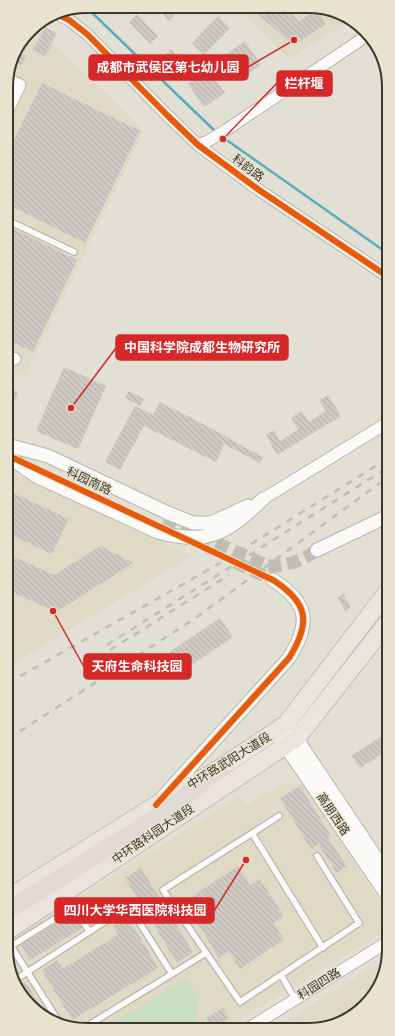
<svg xmlns="http://www.w3.org/2000/svg" width="395" height="1036" font-family="'Work Sans','Noto Sans SC',sans-serif">
  <style>
    .built { fill: #dedac5 }
    .green { fill: #cadec2 }
    .lines { fill: none; stroke-linecap: round; stroke-linejoin: round }
    .stream { stroke: #59acbb; stroke-width: 2.5 }
    .building { fill: url(#building-back-hatch) }
    .tertiary-tunnel { stroke: #c0beb3; stroke-width: 13; stroke-dasharray: 13 6; stroke-linecap: butt }
    .service-casing { stroke: #b7b5ac; stroke-width: 8 }
    .minor-casing { stroke: #b7b5ac; stroke-width: 13 }
    .tertiary-casing { stroke: #b7b5ac; stroke-width: 15 }
    .primary-casing { stroke: #bebdb7; stroke-width: 19 }
    .trunk-casing { stroke: #bebdb7; stroke-width: 20 }
    .service { stroke: #fbfaf9; stroke-width: 5.5 }
    .minor { stroke: #fbfaf9; stroke-width: 11 }
    .tertiary { stroke: #fbfaf9; stroke-width: 13 }
    .primary { stroke: #eae3de; stroke-width: 17 }
    .trunk { stroke: #e4dad5; stroke-width: 18 }
    .rail { stroke: #bdbdba; stroke-width: 2.5; stroke-dasharray: 7 7; stroke-linecap: butt }
    .cycleway-casing { stroke: #e8e3ce; stroke-width: 8 }
    .cycleway { stroke: #e8590c; stroke-width: 6 }
    .labels { text-anchor: middle; stroke-width: 3; stroke-linejoin: round; paint-order: stroke }
    .street-label { font-size: 12px; fill: #39372e; stroke: #e8e3ce }
    .rim { fill: none; stroke: #39372e; stroke-width: 2 }
    .leader { fill: none; stroke: #d62828; stroke-width: 1.5 }
    .callout-dot { fill: #d62828; stroke: #e8e3ce; stroke-width: 1.5 }
    .callout { fill: #d62828; stroke: #d62828; stroke-width: 1.5 }
    .callout-label { font-size: 13px; text-anchor: middle; font-weight: bold; fill: #fff }
  </style>
  <defs>
    <pattern id="building-back-hatch" width="6" height="6" patternUnits="userSpaceOnUse"><rect width="6" height="6" fill="#cec9c2"/><path d="M-1 5l2 2M0 0l6 6M5-1l2 2" fill="none" stroke="#b2ada7"/></pattern>
  </defs>
  <rect width="100%" height="100%" fill="#e2e0d4"/>
  <path class="built" d="M236,7L324,8L350,21L289,59Z
    M33,27L41,30L144,131L25,376L7,368L6,81L14,51Z
    M7,470L191,556L8,667Z
    M283,783L304,784L388,914L385,931L227,1028H71L33,1010L9,970V941L240,796L246,805Z
    M387,959L372,999L329,1027L272,1028Z"/>
  <path class="green" d="M187,978L199,998L196,1028H104Z"/>
  <g class="lines">
    <path class="stream" d="M85,6L217,133
      M221,136L387,253"/>
  </g>
  <path class="building" d="M155,6L183,7L169,21Z
    M249,7H285L299,21L317,9L326,24L294,45Z
    M137,14L158,36L150,44L129,22Z
    M218,16L230,28L204,55L192,43Z
    M45,27L57,33L45,56L33,50Z
    M245,41L261,65L241,79L224,56Z
    M171,49L190,69L182,77L163,57Z
    M15,50L26,56L22,65L12,61Z
    M208,69L225,93L204,107L188,84Z
    M42,83L140,131L85,243L7,204L6,156Z
    M7,226L77,260L33,352L7,340Z
    M64,367L106,386L78,449L36,431Z
    M7,388L18,392L7,419Z
    M129,391L144,399L140,406L125,398Z
    M328,395L341,416L277,455L266,435L274,430L280,441L298,430L291,418L302,411L309,422L326,411L319,400Z
    M160,402L226,436V437L263,457L260,463L224,444L216,462L144,426L120,470L105,462L135,406L153,415Z
    M11,492L69,519L52,554L7,533V496Z
    M101,546L133,563L56,612L8,590V554L54,575Z
    M343,594L351,607L346,611L337,598Z
    M220,618L233,637L182,671L170,652Z
    M388,732V750L360,768L351,756Z
    M300,786L331,836L328,838L347,866L337,873L318,844L311,849L280,798Z
    M238,866L250,885L260,879L284,916L273,923L284,939L240,969L229,951L219,958L194,918L203,912L193,896Z
    M141,868L193,952L177,963L125,878Z
    M73,913L82,928L30,960L21,945Z
    M128,917L158,968L72,1020L42,970L57,960L62,969L118,935L113,926Z
    M25,982L49,1018L33,1010L19,986Z
    M223,1008L229,1018L212,1028L206,1018Z"/>
  <g class="lines">
    <path class="tertiary-tunnel" d="M164,520L268,566C287,566 302,561 317,550
      M235,562L273,580"/>
    <defs>
      <path id="service" d="M7,220L74,252
        M279,816L163,890L240,1002L359,923L317,856
        M252,833L323,948
        M281,975L295,999
        M15,980L129,906L172,974
        M59,1022L11,946L74,907L89,931
        M84,1028L206,953"/>
      <path id="minor" d="M55,13L69,20L87,34L168,116L198,145L259,190L387,276
        M6,114L20,85L7,79
        M198,145L208,141L226,130L368,35
        M7,355L15,359
        M263,499L387,423
        M249,1028L389,941"/>
      <path id="tertiary" d="M7,445L48,456L168,513L193,523H211L248,506
        M7,456L38,477L158,532C208,546 227,533 263,499
        M317,550L388,516
        M276,732L389,898
        M292,732L389,877
        M161,799L289,658C311,623 309,603 273,580"/>
      <path id="primary" d="M8,898L156,805L219,769L286,724L388,591
        M9,930L297,738L388,622"/>
      <path id="trunk" d="M9,910L168,810L219,769"/>
    </defs>
    <use href="#service" class="service-casing"/>
    <use href="#minor" class="minor-casing"/>
    <use href="#tertiary" class="tertiary-casing"/>
    <use href="#primary" class="primary-casing"/>
    <use href="#trunk" class="trunk-casing"/>
    <use href="#service" class="service"/>
    <use href="#minor" class="minor"/>
    <use href="#tertiary" class="tertiary"/>
    <use href="#primary" class="primary"/>
    <use href="#trunk" class="trunk"/>
    <path class="rail" d="M107,645L387,468
      M110,650L229,575
      M8,683L224,561L387,459
      M8,739L194,619L387,478"/>
    <defs>
      <path id="cycleway" d="M55,13L69,20L87,34L168,116L198,145L259,190L387,276
        M7,455L273,580C309,603 311,623 289,658L156,805"/>
    </defs>
    <use href="#cycleway" class="cycleway-casing"/>
    <use href="#cycleway" class="cycleway"/>
  </g>
  <g class="labels">
    <g class="street-label">
      <text transform="translate(248 168) rotate(37)" y="4">科韵路</text>
      <text transform="translate(89 481) rotate(25)" y="4">科园南路</text>
      <text transform="translate(229 761) rotate(-32)" y="4">中环路武阳大道段</text>
      <text transform="translate(333 814) rotate(56)" y="4">高朋西路</text>
      <text transform="translate(153 834) rotate(-34)" y="4">中环路科园大道段</text>
      <text transform="translate(319 984) rotate(-32)" y="4">科园四路</text>
    </g>
  </g>
  <path d="M0 0H395V1036H0ZM87 13H308A74 74 0 0 1 382 87V949A74 74 0 0 1 308 1023H87A74 74 0 0 1 13 949V87A74 74 0 0 1 87 13Z" fill="#e8e3ce" fill-rule="evenodd"/>
  <path class="rim" d="M87 13H308A74 74 0 0 1 382 87V949A74 74 0 0 1 308 1023H87A74 74 0 0 1 13 949V87A74 74 0 0 1 87 13Z"/>
  <path class="leader" d="M294 40L248 67M223 139L277 83M71 408L116 348M53 611L84 667M246 860L214 911"/>
  <g class="callout-dot">
    <circle cx="294" cy="40" r="4"/>
    <circle cx="223" cy="139" r="4"/>
    <circle cx="71" cy="408" r="4"/>
    <circle cx="53" cy="611" r="4"/>
    <circle cx="246" cy="860" r="4"/>
  </g>
  <g class="callout">
    <rect x="89" y="55" width="159" height="25" rx="4"/>
    <rect x="277" y="71" width="55" height="25" rx="4"/>
    <rect x="116" y="335" width="172" height="25" rx="4"/>
    <rect x="84" y="654" width="107" height="25" rx="4"/>
    <rect x="55" y="898" width="159" height="25" rx="4"/>
  </g>
  <g class="callout-label">
    <text x="168" y="72">成都市武侯区第七幼儿园</text>
    <text x="304" y="88">栏杆堰</text>
    <text x="202" y="352">中国科学院成都生物研究所</text>
    <text x="137" y="671">天府生命科技园</text>
    <text x="135" y="915">四川大学华西医院科技园</text>
  </g>
</svg>
